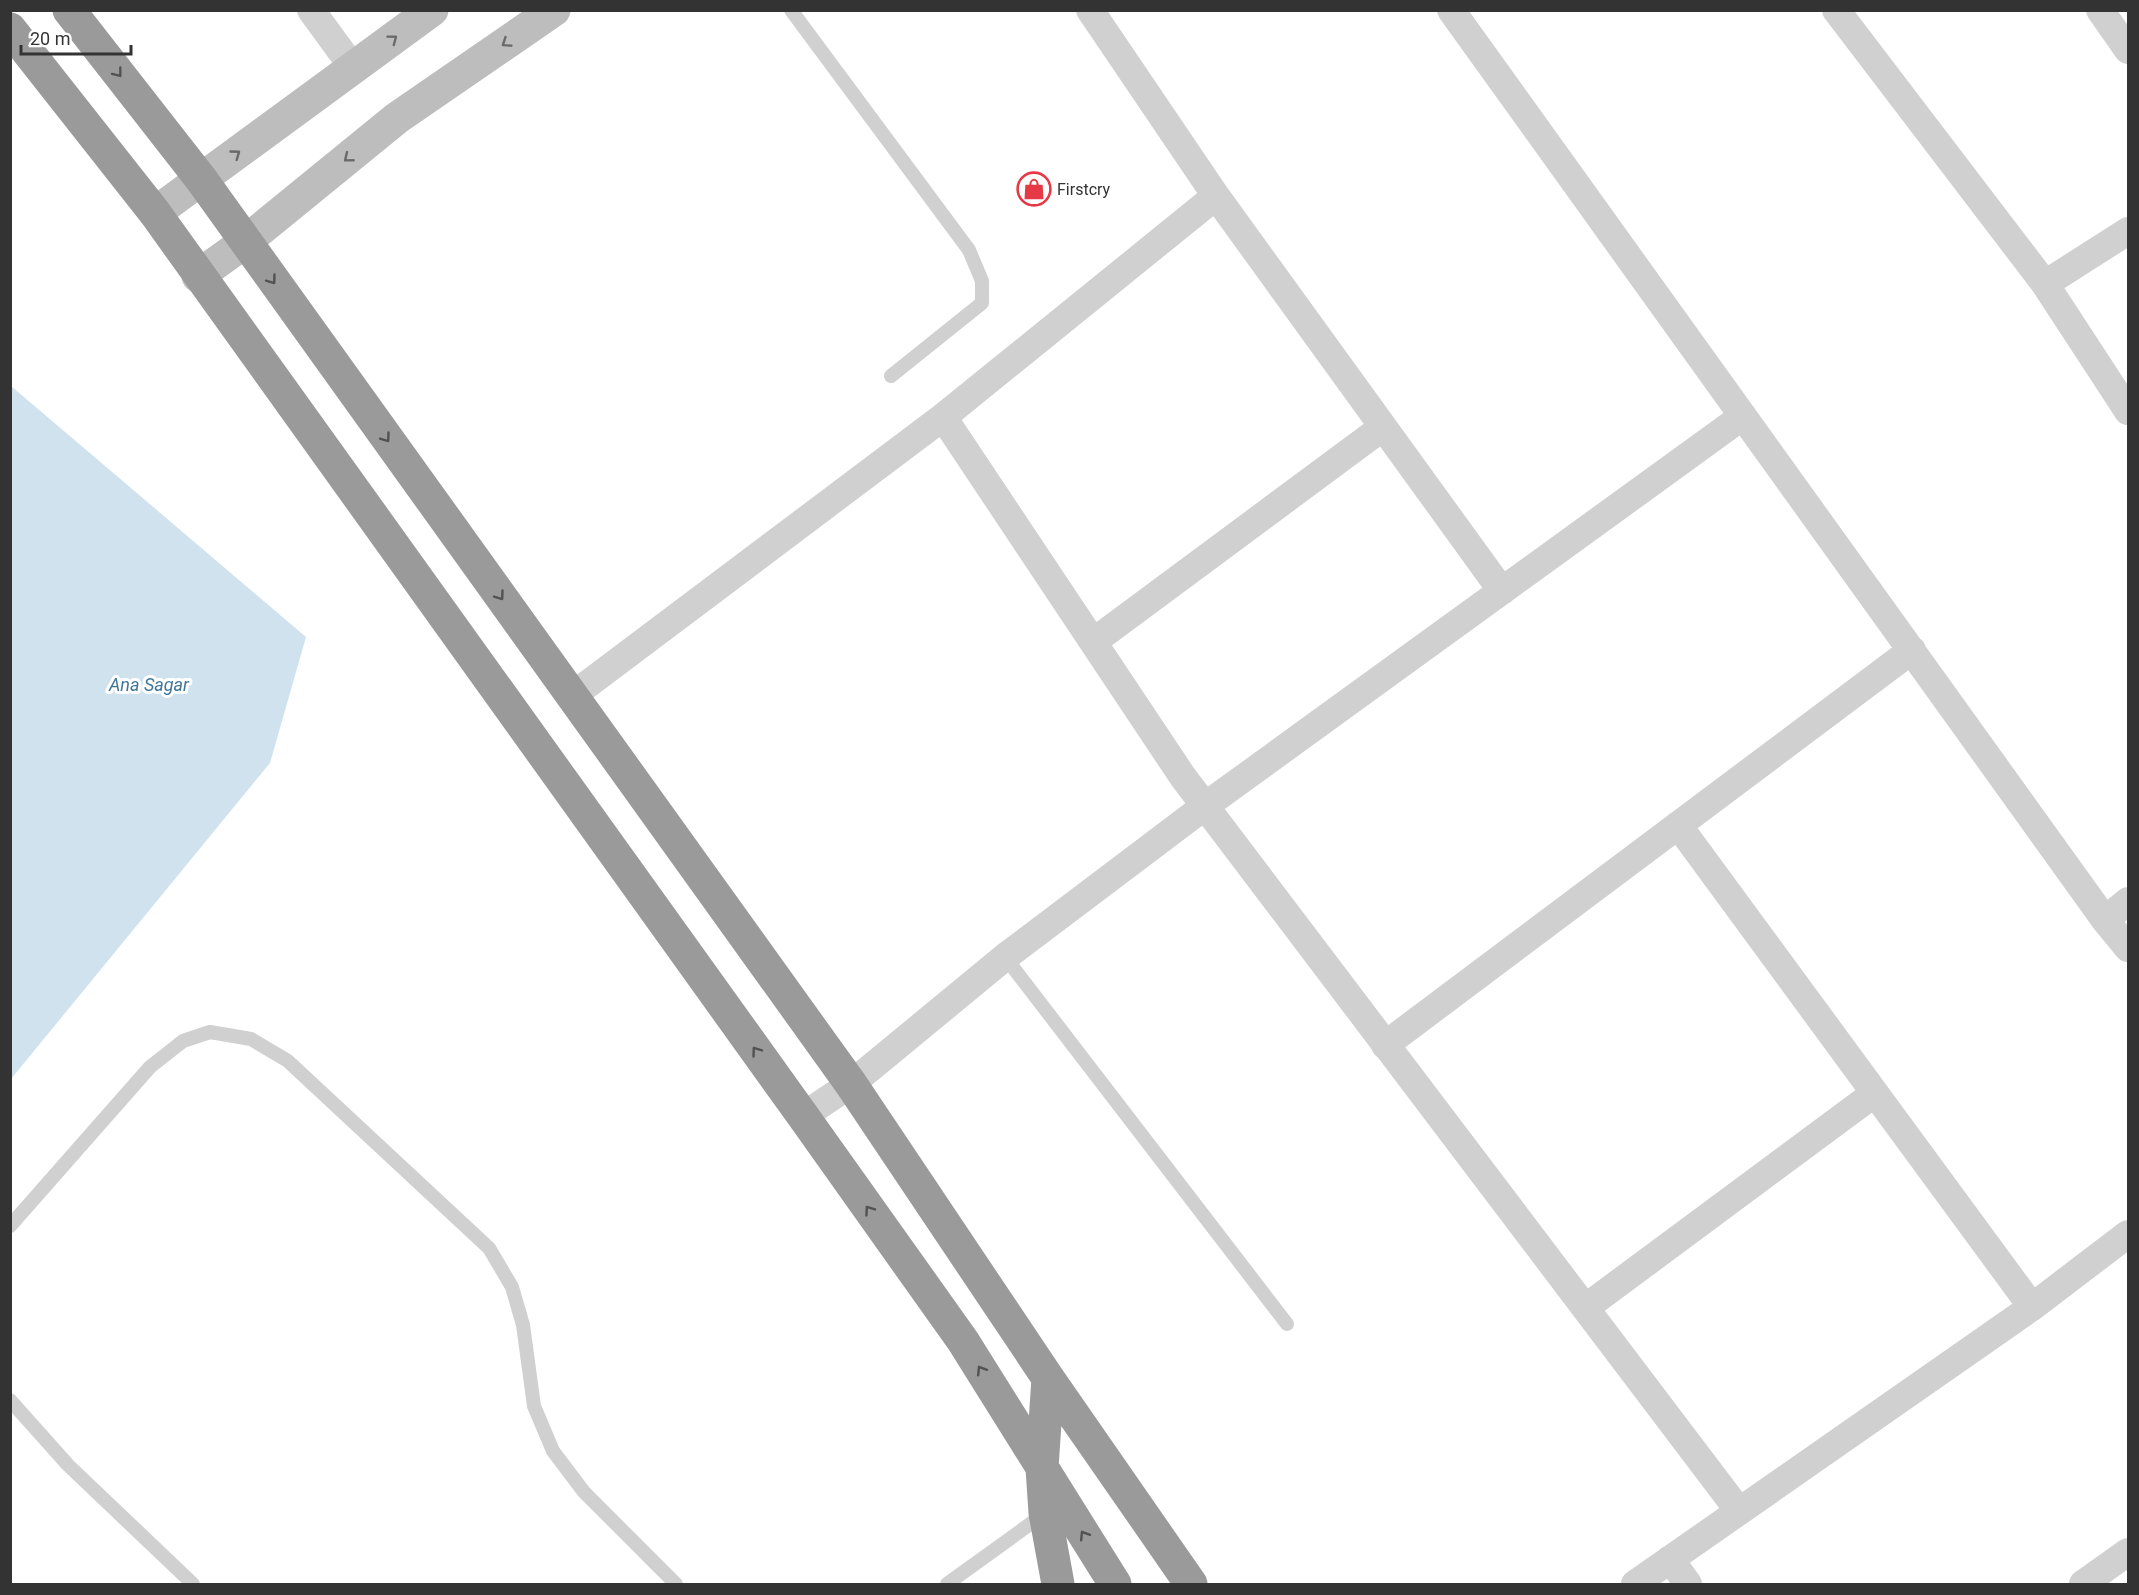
<svg xmlns="http://www.w3.org/2000/svg" width="2139" height="1595" font-family="Roboto,sans-serif">
  <style>
    .water { fill: #cfe2ee }
    .lines { fill: none; stroke-linecap: round; stroke-linejoin: round }
    .lane { stroke: #d0d0d0; stroke-width: 14 }
    .street { stroke: #d0d0d0; stroke-width: 28 }
    .secondary { stroke: #bdbdbd; stroke-width: 33 }
    .highway { stroke: #9a9a9a; stroke-width: 33 }
    .oneway { stroke: #6a6a6a }
    .oneway2 { stroke: #525252 }
    .labels { text-anchor: middle; stroke-width: 6; stroke-linejoin: round; paint-order: stroke }
    .poi-label { font-size: 16px; fill: #333; stroke: #fff; text-anchor: start }
    .water-label { font-size: 18px; font-style: italic; fill: #3f7597; stroke: #fff }
  </style>
  <rect width="100%" height="100%" fill="#fff"/>
  <path class="water" d="M11,386L306,637L270,763L11,1079Z"/>
  <g class="lines">
    <path class="lane" d="M791,10L969,250L982,281V303L891,376
      M1005,957L1287,1324
      M10,1226L150,1067L183,1041L210,1032L251,1039L288,1061L489,1248L512,1287L523,1325L534,1406L553,1451L584,1492L676,1584
      M10,1400L68,1465L193,1584
      M947,1584L1044,1514"/>
    <path class="street" d="M311,10L354,69
      M1090,10L1216,196L1502,591
      M1451,10L2105,920L2128,948
      M1836,10L2045,284L2128,411
      M2100,10L2128,50
      M2045,284L2128,231
      M943,417L1183,777L1739,1511
      M1093,642L1383,427
      M572,696L943,417L1216,196
      M1678,825L2032,1307
      M2105,920L2128,901
      M1385,1045L1912,650
      M803,1116L851,1084L1005,957L1205,806L1743,416
      M1585,1308L1875,1093
      M1670,1559L1688,1584
      M1635,1584L2032,1307L2128,1234
      M2083,1584L2128,1552"/>
    <path class="secondary" d="M155,213L432,10
      M198,276L245,242L397,118L554,10"/>
    <path class="highway" d="M69,10L201,179L851,1084L1048,1378L1191,1584
      M10,29L155,213L803,1116L963,1341L1115,1584
      M1048,1378L1042,1468L1045,1513L1058,1584"/>
  </g>
  <defs><path id="oneway-chevron" d="M-2-3.5L2.5 0L-2 3.5" fill="none" stroke-width="1.6" stroke-linecap="round" stroke-linejoin="round" transform="scale(1.5)"/></defs>
  <g class="oneway">
    <use href="#oneway-chevron" transform="translate(393 39) rotate(-37)"/>
    <use href="#oneway-chevron" transform="translate(506 43) rotate(146)"/>
    <use href="#oneway-chevron" transform="translate(236 154) rotate(-36)"/>
    <use href="#oneway-chevron" transform="translate(348 158) rotate(141)"/>
  </g>
  <g class="oneway2">
    <use href="#oneway-chevron" transform="translate(118 73) rotate(52)"/>
    <use href="#oneway-chevron" transform="translate(272 280) rotate(54)"/>
    <use href="#oneway-chevron" transform="translate(386 438) rotate(54)"/>
    <use href="#oneway-chevron" transform="translate(500 596) rotate(54)"/>
    <use href="#oneway-chevron" transform="translate(756 1051) rotate(-126)"/>
    <use href="#oneway-chevron" transform="translate(869 1210) rotate(-125)"/>
    <use href="#oneway-chevron" transform="translate(981 1370) rotate(-122)"/>
    <use href="#oneway-chevron" transform="translate(1084 1535) rotate(-122)"/>
  </g>
  <defs>
    <symbol id="shop-ring" viewBox="-11 -11 22 22"><circle r="9.5" fill="#fff" stroke="#e63946" stroke-width="1.5"/><path d="M-5-2.5h2.3a2.7 3.5 0 0 1 5.4 0H5L5.5 6h-11ZM-1.5-2.5h3a1.5 2.3 0 0 0-3 0Z" fill="#e63946"/></symbol>
  </defs>
  <g fill-rule="evenodd">
    <use href="#shop-ring" x="1015" y="170" width="38" height="38"/>
  </g>
  <g class="labels">
    <g class="poi-label">
      <text x="1057" y="195">Firstcry</text>
    </g>
    <g class="water-label">
      <text x="149" y="691">Ana Sagar</text>
    </g>
  </g>
  <rect width="2139" height="1595" fill="none" stroke="#333333" stroke-width="24"/>
  <path d="M21 45v9h110v-9" fill="none" stroke="#333333" stroke-width="3"/>
  <text x="30" y="45" font-size="18" fill="#333333" stroke="#ffffff" stroke-width="4.5" paint-order="stroke">20 m</text>
</svg>
